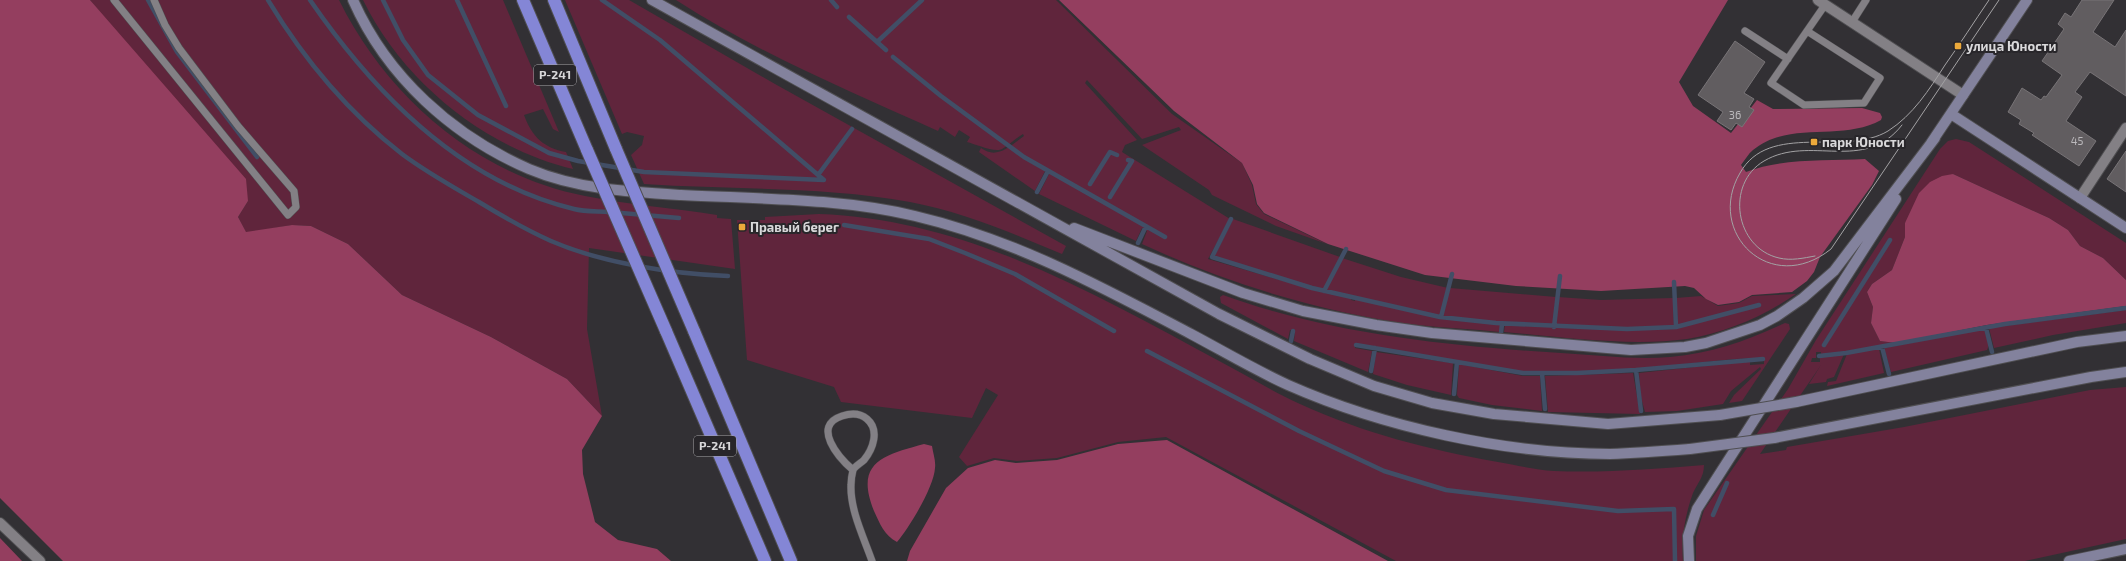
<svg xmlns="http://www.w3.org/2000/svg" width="2126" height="561" font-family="'Exo 2',sans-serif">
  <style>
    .green { fill: #60253c; fill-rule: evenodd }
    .forest { fill: #943e5f }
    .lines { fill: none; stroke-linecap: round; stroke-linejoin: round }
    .stream { stroke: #414e66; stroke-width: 4.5 }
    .building { fill: #615d60; stroke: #787477 }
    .lane-casing { stroke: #4f4e51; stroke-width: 8 }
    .street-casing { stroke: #4f4e51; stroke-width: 12 }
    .secondary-casing { stroke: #4f4e51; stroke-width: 12 }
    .highway-casing { stroke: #4f4e51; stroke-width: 14 }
    .lane { stroke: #838085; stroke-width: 7 }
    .street { stroke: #838085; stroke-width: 10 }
    .secondary { stroke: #83829d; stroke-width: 10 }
    .highway { stroke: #8486d6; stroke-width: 12 }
    .tram { stroke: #a3a2a4; stroke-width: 1 }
    .secondary-bridge-casing { stroke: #4f4e51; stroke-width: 12; stroke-linecap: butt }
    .highway-bridge-casing { stroke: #4f4e51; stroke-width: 14; stroke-linecap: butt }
    .secondary-bridge { stroke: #83829d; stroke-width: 10 }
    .highway-bridge { stroke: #8486d6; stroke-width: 12 }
    .poi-dot { fill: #eca93b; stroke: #28262a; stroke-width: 1.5 }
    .labels { text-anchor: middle; stroke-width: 4; stroke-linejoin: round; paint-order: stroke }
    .number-label { font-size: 11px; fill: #bbb9bc }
    .shield { fill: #28262a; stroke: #a4a3a5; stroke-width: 1 }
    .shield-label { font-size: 12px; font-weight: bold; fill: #d9d8da }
    .poi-label { font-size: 13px; font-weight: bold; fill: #d9d8da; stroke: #28262a; text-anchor: start }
  </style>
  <rect width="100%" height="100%" fill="#323034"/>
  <path class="green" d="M90,0H339C387,97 477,175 585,196C629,205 673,208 717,215V218L731,219L735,269L589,248L587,329L602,416L567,379L491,337L402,295L348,244L311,226L292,225L246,233L238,217L248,201Z
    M363,0H503L559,132L553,129L543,109L524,115C532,137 544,148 566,152L573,169C485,148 403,82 363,0Z
    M565,0H629L775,84L1066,246L1062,254C1012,233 963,212 910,202C823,186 732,190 644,184L631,155L642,145L644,136L627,132L622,134Z
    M676,0H1056L1172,114L1242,163L1252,185L1256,204L1264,214L1327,244L1276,226L1212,195L1209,190L1142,145L1181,130L1179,127L1142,139L1087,80L1085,83L1137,140L1125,145L1122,152L1230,219L1208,259L1311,289L1351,298V300L1355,301V298L1440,318L1500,325V332C1472,329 1445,328 1418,325C1323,313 1228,284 1142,244L1147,231L1142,228L1136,241L1039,194L1049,174L1045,171L1035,191L979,152L981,148C997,160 1010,146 1024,136L1023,134C1016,138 1009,145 1002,149C995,153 975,144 967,142L970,137L959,130L955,137L940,127L938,131C849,91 758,53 676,0Z
    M1956,139L1969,142L2126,243V280L2103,258L2080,246L2068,230L2049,218L1953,174L1905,223V237L1892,270L1872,284L1867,292L1873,307L1871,323L1880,341L1896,343L1821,355V352H1816V358H1812L1811,362H1820V357L1844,354L1834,377L1827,379L1826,382L1809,384L1821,365L1760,454L1786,450L1787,447L1904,427L2090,390L2126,387V539L2025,561H1696V536L1704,510L1788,389L1816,340L1940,149L1948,141ZM1890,238L1892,239L1825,346L1822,345Z
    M819,214C966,219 1095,294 1221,362C1248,376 1273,392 1300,404C1363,433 1430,450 1498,462C1516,465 1536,470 1554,471C1604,473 1654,469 1704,465C1704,477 1698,482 1693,493C1685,515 1681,538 1683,561H1396L1166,437L1118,442L1057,458L1017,461L994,458L967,466L959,457L998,395L986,388L972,418L841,402L834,387L747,360L737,220H765V217Z
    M1233,219L1340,257L1323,290L1214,257Z
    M1342,258L1401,277L1448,288L1441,316L1325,290Z
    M1450,288L1556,297L1553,325L1496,323L1443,316Z
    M1796,294C1764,316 1725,333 1687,339C1631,347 1561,337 1504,332L1505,325L1625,330L1675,329L1760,306L1759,304L1678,325L1676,298L1701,296L1718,306L1739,303L1752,296Z
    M1223,295C1330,334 1448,346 1561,353C1597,355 1634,360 1670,357C1713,353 1746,341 1785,323L1789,324L1790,329L1742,401L1729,403L1734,395L1761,369L1760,367L1731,391L1723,404L1677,411L1645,412L1640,394L1639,373L1750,361V365L1764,364V358L1735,359L1636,369L1576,372H1522L1355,344V348L1372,351L1368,372L1294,341L1295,331L1290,330L1288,339L1221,303L1220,297Z
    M1558,297L1601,300L1673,298L1674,326L1628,328L1555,325Z
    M2126,310V323L2053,335L1994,348L1989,328Z
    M1984,329L1989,345L1987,350L1891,372L1884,348Z
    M1879,349L1884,373L1827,386L1828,382L1836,381L1847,354Z
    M1376,352L1453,363L1451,395L1407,385L1373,374Z
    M1459,364L1523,376H1540L1542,411L1492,405L1459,398L1457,395Z
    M1633,373L1640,414L1548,412L1545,376Z"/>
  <path class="forest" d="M0,0H90L246,179L248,201L238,217L246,232L292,225L311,226L348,244L402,295L491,337L567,379L602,416L582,450L583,474L595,522L618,540L657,549L671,561H63L0,498Z
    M1059,0H1728L1679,82L1693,106L1731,133L1757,100L1773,109L1862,108L1880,113L1882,117L1881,120C1842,142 1789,120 1753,150C1748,154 1745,160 1741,165L1746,172C1783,158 1826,161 1865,159L1879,171L1872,185L1820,257L1814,272L1807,281L1792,292L1752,295L1739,302L1718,305L1706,299L1694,288L1685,286L1601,291L1516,286L1425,275L1328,244L1264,213L1257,204L1253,185L1242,163L1174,111Z
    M1953,174L2049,218L2068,230L2080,246L2103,258L2126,280V306L1987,325L1896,343L1880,341L1871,323L1873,307L1867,292L1872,284L1892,270L1905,237V223L1919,193L1930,182L1942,176Z
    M1167,440L1388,561H907L910,551L946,488L968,468L995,460L1016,463L1057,460L1118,444Z
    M924,444L932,446C933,453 936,461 935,468C934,487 909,528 897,542C884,535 880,524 874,511C854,462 884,455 924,444Z
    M0,538L22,561H0Z"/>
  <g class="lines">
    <path class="stream" d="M148,0L177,52L257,157
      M268,0C303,58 348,112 402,154C426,172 453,187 479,202C502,216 526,230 551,241C602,263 672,274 728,276
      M310,0C374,93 460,182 574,209C585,212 598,211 610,212C633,214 656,216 679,218
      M383,0L403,40L428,75L478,115L549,153L578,161L644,172L824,180L660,40L602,0
      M457,0L506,106
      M831,0L837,7
      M849,17L886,50
      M877,42L922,0
      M893,57L941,96L1024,157L1165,237
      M818,175L852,129
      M1090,184L1110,152L1117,155
      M1037,192L1048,171
      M1110,197L1132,161L1128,160
      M1231,219L1212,257L1312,288L1440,317L1496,323L1627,329L1676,327L1759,305
      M844,225L929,239L965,253L1015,274L1114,331
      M1138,243L1146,226
      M1674,282L1676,327
      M1324,291L1346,249
      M1441,317L1452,274
      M1554,327L1560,276
      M1986,328L1992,352
      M1501,333L1502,324
      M1291,341L1293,331
      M1356,345L1523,373H1577L1636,370L1763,359
      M1824,345L1890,240
      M1882,347L1889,374
      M1147,351L1299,431L1384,471L1446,490L1618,511L1674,509L1675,561
      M1819,356L1846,353L2005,324L2126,308
      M1636,370L1641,411
      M1371,371L1375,348
      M1542,373L1545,409
      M1454,394L1457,362
      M1713,515L1727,483"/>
  </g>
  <path class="building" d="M2082,0H2114L2093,32L2115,47L2126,30V96L2090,72L2075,92L2082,97L2066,121L2096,141L2079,166L2032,135L2034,133L2019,124L2021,120L2008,112L2022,88L2041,100L2044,96L2046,97L2062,75L2042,61L2064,29L2058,24L2065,13L2071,17Z
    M1735,41L1765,62L1744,93L1754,99L1749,107L1754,110L1742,127L1736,123L1731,130L1717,121L1723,112L1698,95Z
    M2126,151V192L2107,179Z"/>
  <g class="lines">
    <defs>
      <path id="lane" d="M114,0L288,215L296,207L294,191L238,126L179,48L165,25L154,0
        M1852,22L1866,0
        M1745,31L1788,59
        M1807,31L1880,78L1864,103L1804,105L1771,83L1825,5
        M853,470C839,458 811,426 842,416C851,413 860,413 867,419C880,430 873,449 864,460C861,463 855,466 853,470C852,474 851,481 851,485C850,510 864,538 872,561"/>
      <path id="street" d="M1818,0L1963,95
        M2080,198L2126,128
        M0,523L40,561"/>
      <path id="secondary" d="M353,0C387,77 453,136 529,169C576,189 630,192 681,195C758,199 839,198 915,216C1013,239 1102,287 1191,334C1223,351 1255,370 1288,385C1383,427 1506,454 1610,454C1637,453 1664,451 1690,449
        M652,0L1219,314L1310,359L1374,386L1432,403L1494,414L1608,424L1720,415
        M1951,114L2126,228
        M1931,143L2027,0
        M1074,228L1243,293L1303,311L1376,325L1432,333L1631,350L1685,347L1706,343L1760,325L1777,316L1803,298L1834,271L1935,138
        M1796,402L2077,342L2126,336
        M1774,438L2091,377L2126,372
        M1689,561L1688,536L1697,509L1896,199
        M2069,561L2126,549"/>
      <path id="highway" d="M523,0L587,150
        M554,0L616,149
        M666,331L765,561
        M694,331L791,561"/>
    </defs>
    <use href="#lane" class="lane-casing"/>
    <use href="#street" class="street-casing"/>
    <use href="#secondary" class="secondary-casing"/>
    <use href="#highway" class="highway-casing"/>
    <use href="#lane" class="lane"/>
    <use href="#street" class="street"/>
    <use href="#secondary" class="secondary"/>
    <use href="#highway" class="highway"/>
    <path class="tram" d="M1989,0C1974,22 1960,44 1945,65C1929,90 1913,115 1888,131C1845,157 1769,121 1740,173C1705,233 1771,297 1831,249L1999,0
      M1815,256C1804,258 1791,261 1779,258C1735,248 1725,184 1764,161C1810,134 1864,174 1902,125"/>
    <defs>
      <path id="secondary-bridge" d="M1720,415L1796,402
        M1690,449L1774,438"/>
      <path id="highway-bridge" d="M616,149L694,331
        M587,150L666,331"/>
    </defs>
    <use href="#secondary-bridge" class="secondary-bridge-casing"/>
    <use href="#highway-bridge" class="highway-bridge-casing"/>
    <use href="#secondary-bridge" class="secondary-bridge"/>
    <use href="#highway-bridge" class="highway-bridge"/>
  </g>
  <g class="poi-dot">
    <rect x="1954" y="42" width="8" height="8" rx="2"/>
    <rect x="1810" y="138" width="8" height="8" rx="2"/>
    <rect x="738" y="223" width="8" height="8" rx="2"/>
  </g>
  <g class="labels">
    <g class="number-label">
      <text x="1735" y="119">36</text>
      <text x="2077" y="145">45</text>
    </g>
    <g class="shield">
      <rect x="534" y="65" width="42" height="20" rx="3"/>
      <rect x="694" y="436" width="42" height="20" rx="3"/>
    </g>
    <g class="shield-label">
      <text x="555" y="79">Р-241</text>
      <text x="715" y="450">Р-241</text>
    </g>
    <g class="poi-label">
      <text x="1966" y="51">улица Юности</text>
      <text x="1822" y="147">парк Юности</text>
      <text x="750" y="232">Правый берег</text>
    </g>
  </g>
</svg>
